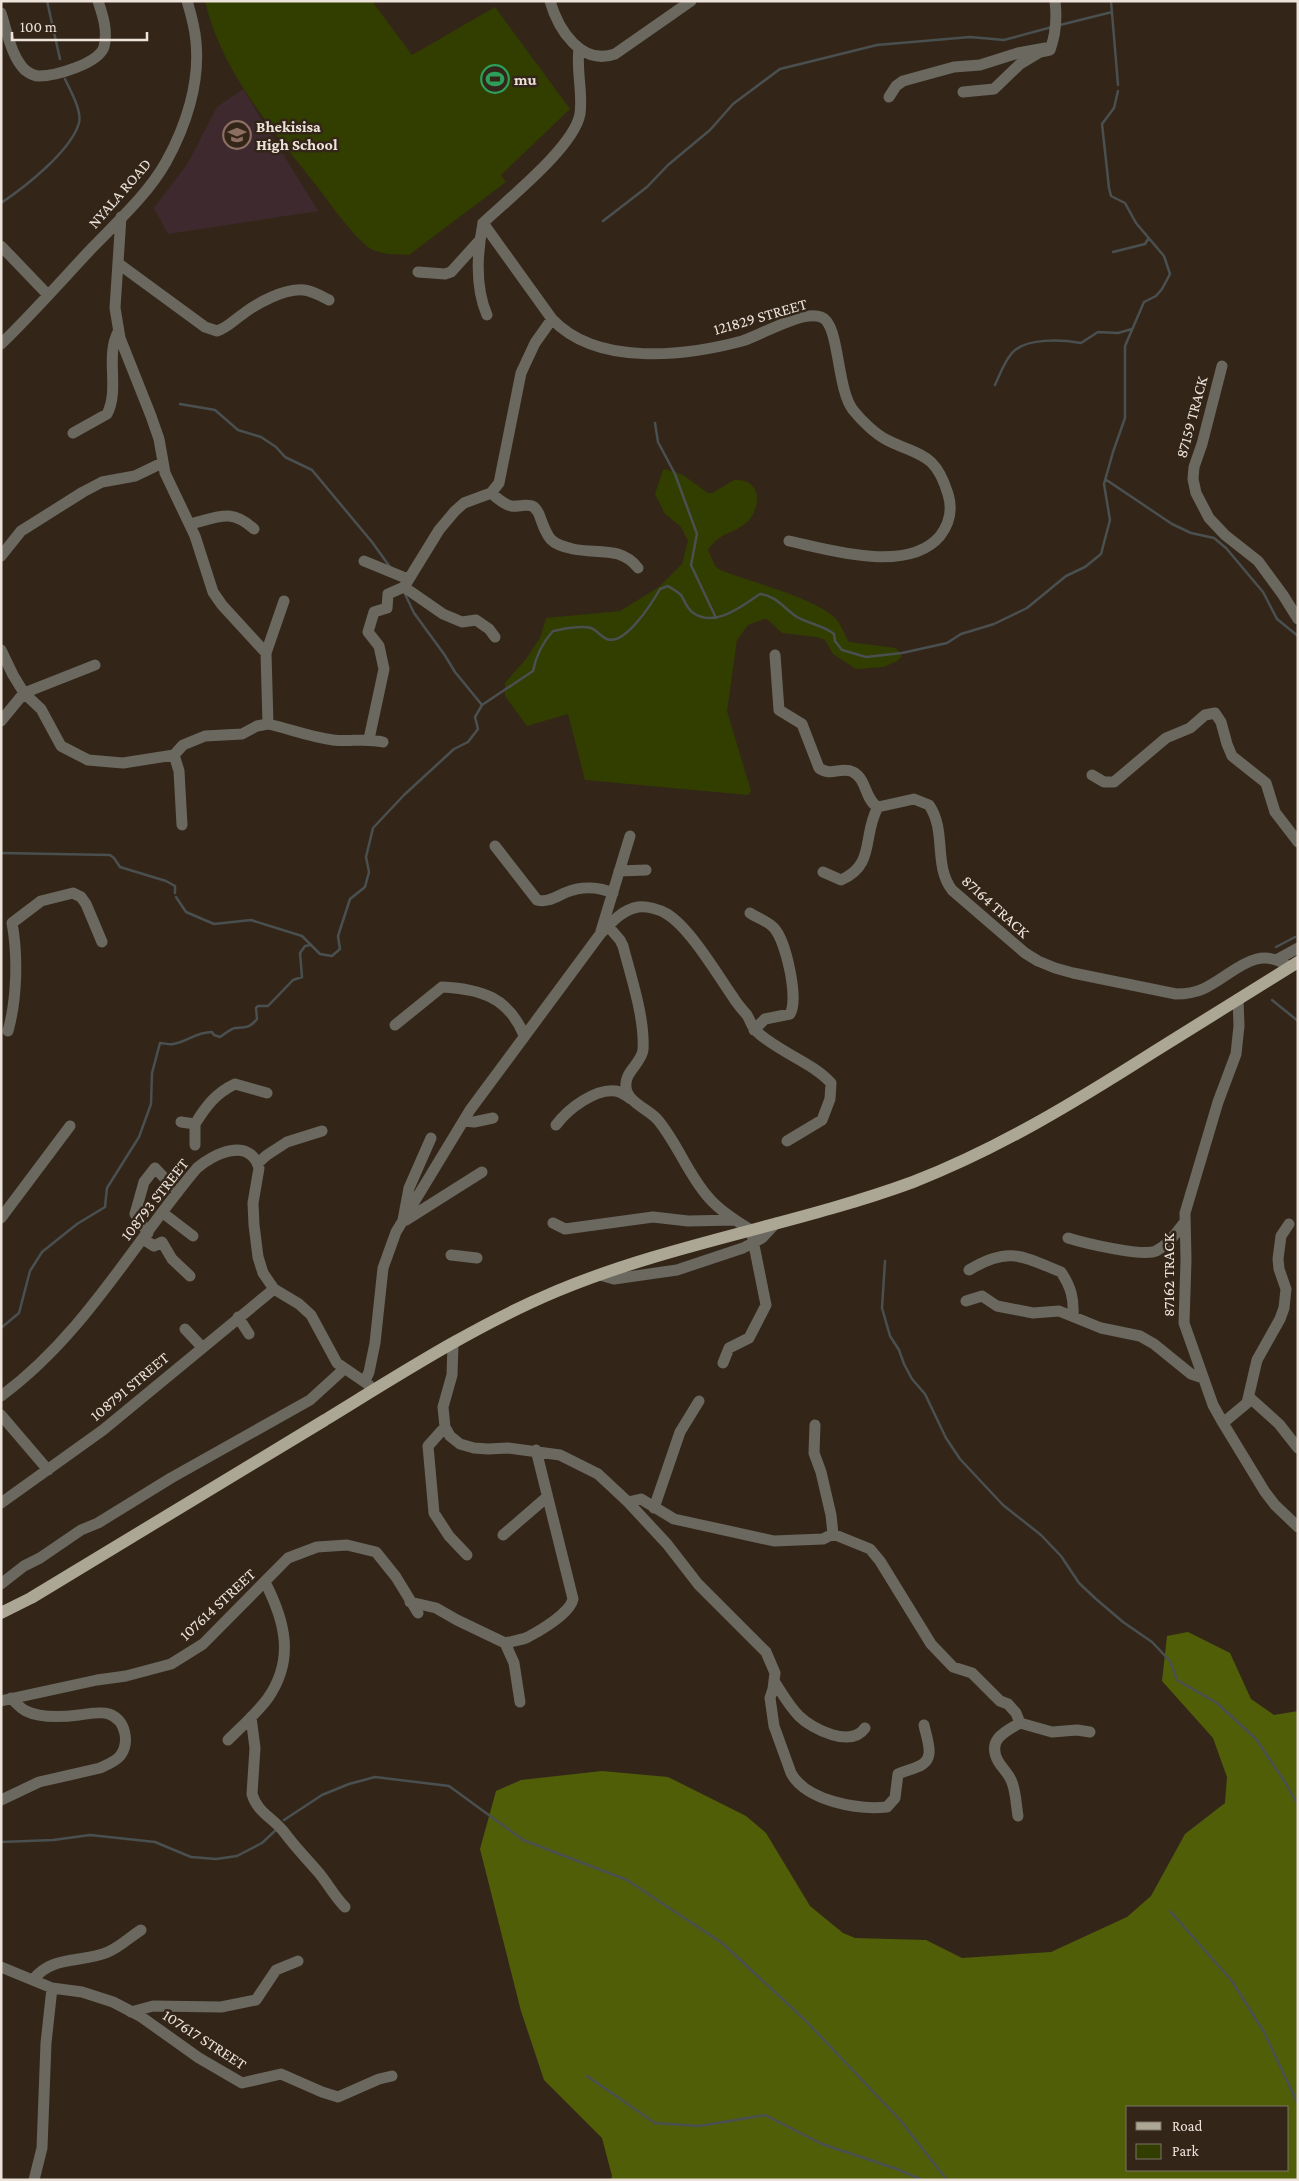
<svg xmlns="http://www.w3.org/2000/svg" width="1299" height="2181" font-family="'Crimson Pro',serif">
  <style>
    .education { fill: #3e2a2e }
    .green { fill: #323d00 }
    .forest { fill: #505e08; fill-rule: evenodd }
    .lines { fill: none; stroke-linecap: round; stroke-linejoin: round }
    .stream { stroke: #4a4f50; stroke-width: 2.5 }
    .minor { stroke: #6a685f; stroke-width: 11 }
    .major { stroke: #aca695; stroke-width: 12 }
    .labels { text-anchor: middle; stroke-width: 5; stroke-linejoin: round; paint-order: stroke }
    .poi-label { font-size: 16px; font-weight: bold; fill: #ede3db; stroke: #332619; text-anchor: start }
    .street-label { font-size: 16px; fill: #ede3db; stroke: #332619 }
  </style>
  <rect width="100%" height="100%" fill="#332619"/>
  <path class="education" d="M243,89L318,211L168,234L154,208L188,163L217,107Z"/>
  <path class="green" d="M205,1H372L412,55L495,7L570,109L501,175L506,182L409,255C397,254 382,255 371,249C355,239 331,205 319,189C274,131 222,74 205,1Z
    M665,469L683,475L708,493H712L734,480C738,480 745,480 749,483C763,492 757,514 746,523C732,535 721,531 708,550L715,566L720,570C748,581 815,598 835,618C841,624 845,635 849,642L896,648L902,656L897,661L884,667L856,669L833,654L825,640L816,637L782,633L767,619H764L748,625L737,640L727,711L751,791L748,795L585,780L568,714L527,726L505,696V683L526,659L540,638L546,618L620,611L659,587L682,564L688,541L681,527L665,514L655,494L663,470Z"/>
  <path class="forest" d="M1188,1632L1230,1653L1251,1699L1274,1715L1298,1711V2180H611L612,2176L602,2138L544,2080L521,2011L480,1849L496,1791L521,1780L602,1771L668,1777L746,1816L766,1833L810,1906L843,1933L855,1938L926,1940L962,1958L1051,1952L1127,1917L1151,1896L1185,1834L1225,1803L1227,1777L1213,1738L1162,1681L1167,1636ZM1128,2107H1288V2170H1128Z"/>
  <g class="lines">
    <path class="stream" d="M47,1L60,59
      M1111,1L1118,85
      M1060,25L1112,12
      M1,203C25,187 71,151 79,123C82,110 70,90 65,79
      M603,221L647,187L668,165L710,130L733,104L780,69L877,45L970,37L1004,40L1052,27
      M1113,252L1145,244L1148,239
      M995,385C1000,374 1004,362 1012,353C1026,337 1063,340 1081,343L1098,332L1118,333L1132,329
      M180,404L215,410L238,430L261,437L276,447L285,457L312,470L372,542L390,567
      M655,423L658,442L675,474L697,534L691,565L716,618
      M1105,479L1172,524L1191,533L1214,538L1226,548L1263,592L1277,619L1298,636
      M405,594L414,613L444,654L455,672L482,705
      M1,853L110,855L114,858L120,867L166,881L175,886V893
      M176,897L186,912L214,924L251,920L302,936L320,954L332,956L340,949L338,936L350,899L365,887L369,872L366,857L373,828L404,795L454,749L468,742L478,729L475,717L482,705L533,671C536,656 543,642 553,631C564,629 579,625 591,628C597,630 601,637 607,639C625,646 652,603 660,589L668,586C672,589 677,591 681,595C684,600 687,608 692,612C714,629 742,606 760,594C775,595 785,609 797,617C809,624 823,625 834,634L835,641L842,650L866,657L902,653L947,643L961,634L994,624L1027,608L1066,576L1085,567L1101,554L1110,520L1104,484L1113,452L1125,418V346L1144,302L1156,296L1162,289L1170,274L1164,256L1136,223L1125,203L1111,196L1109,188L1102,124L1114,108L1118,91
      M1276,947L1295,937
      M1272,1000L1298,1021
      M885,1261L882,1308L890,1336L899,1350L904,1364L912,1379L925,1394L946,1438L960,1459L1003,1505L1041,1535L1061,1556L1079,1583L1096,1599L1123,1622L1152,1642L1170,1661L1177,1680L1217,1703L1256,1739L1285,1782L1298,1805
      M1,1328L19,1313L30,1271L42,1252L77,1224L105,1207L107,1188L139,1137L151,1104L152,1073L160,1043C164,1043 169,1045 173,1044C188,1042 195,1032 212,1032L214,1035L220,1037C225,1034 230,1029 235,1028C246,1027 250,1028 257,1019L256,1008L258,1006H268L293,980L302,977L300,953L305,946L311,945
      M284,1820L322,1795L349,1784L375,1777L449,1786L523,1840L627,1880L722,1943L805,2020L900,2120L947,2180
      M1,1842L53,1840L90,1835L155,1842L191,1857L216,1859L237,1856L262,1843L277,1829
      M1170,1911L1232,1981L1264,2032L1298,2104
      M587,2076L655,2123L699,2126L765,2115L822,2144L897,2169L922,2180"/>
    <path class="minor" d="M550,1C558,29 581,66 615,54L691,1
      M1,13C7,31 11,56 25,70C29,73 34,76 39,76C55,76 98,64 104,47C108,31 103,16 98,1
      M579,48C576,70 583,92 580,114C574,147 508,199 483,223L552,319C597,367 686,356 742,341C762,335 801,310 821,317C840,323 836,388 853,410C861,420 875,434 887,440C921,457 935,452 948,494C953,510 950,523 940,536C908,574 830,550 789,541
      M963,92L994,89L1020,64L1040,52L1050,50C1056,34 1057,18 1055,1
      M889,97L896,86L903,81L954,67L980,65L1018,53L1051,47
      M121,217L115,308L120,338L151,416L159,439L165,473L195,536L213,592L222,605L266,653
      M483,223C477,253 475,287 487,315
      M1,246L48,295
      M119,264L205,327L217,331C227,328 234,320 243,314C257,303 285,288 304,290C313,291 321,296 329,300
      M418,272L445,274L451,272L480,240
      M1,344C33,313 62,280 92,248C118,221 148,194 166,162C186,126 200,83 196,42C195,29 191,14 187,1
      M1222,366L1202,444L1194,467L1193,479L1196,493L1209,518L1225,535L1258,561L1283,595L1298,619
      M73,433L107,414C120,389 105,357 118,332
      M491,493C497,498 503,504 511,506C519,507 527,503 534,507C537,510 539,513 540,517C548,539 550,544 573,549C597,554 621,546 638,568
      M190,524C217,518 230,507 254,529
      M1,556L21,531L83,492L102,482L135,476L162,463
      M364,561L408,579
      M404,587L443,614L462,622L476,620L489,629L495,637
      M284,601L266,653L268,724C290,729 310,737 333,740C350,742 366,738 383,742
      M1,650L13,675L24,693L41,709L61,746L88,760L123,763L174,755L183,745L205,736L242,734L257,726L268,724
      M775,655L779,710L802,724L819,768C831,777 842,766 853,772C867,779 865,801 878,807L914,799L929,805C947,831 933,865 952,890L1025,953L1038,961L1055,968L1073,973L1176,994C1185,994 1194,993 1203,989C1232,976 1256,942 1289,967
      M1,721L24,693L95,665
      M369,739L384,669L379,646L368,632L374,612L387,608L388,594L404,587L439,530L455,511L464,503L491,493L499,483L521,373L535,343L552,319
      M174,755L179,771L182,825
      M1092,775L1104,782H1114L1166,738L1190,728L1205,715L1215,713L1221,722L1227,744L1232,756L1266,783L1275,812L1298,842
      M495,846L537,900C548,903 557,896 567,892C582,886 599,887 613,893
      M619,871L646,870
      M823,872L841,880C876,865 862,835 878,807
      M750,913C757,918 768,921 774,928C786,941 799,999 790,1014L765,1019L754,1030
      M608,926L620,940L623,946C631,977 645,1018 643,1050C641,1064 624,1072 626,1087C627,1102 648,1109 657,1119C677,1142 688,1175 709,1198C720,1211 736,1221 751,1230L766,1305L749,1338L729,1348L723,1363
      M601,931L630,836
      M1278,959L1298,948
      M1238,999L1239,1026L1236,1054L1218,1102L1185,1213L1186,1260L1184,1323L1213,1405L1223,1423L1265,1492L1275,1505L1298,1527
      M395,1025L442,987C481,989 508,997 524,1035
      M8,1031C17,999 18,955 12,923L41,901L73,893L81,897L86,904L102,942
      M464,1121L474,1122L493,1118
      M181,1122L195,1124V1145
      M195,1124C206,1106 216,1093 235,1084L267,1093
      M556,1125C568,1109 595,1088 616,1091C621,1092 627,1096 631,1099
      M258,1163L267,1155L287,1142L322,1131
      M163,1213L193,1236
      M1,1218L70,1126
      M403,1220L409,1188L431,1138
      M406,1220L482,1172
      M553,1223L565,1229L653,1217L688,1221L735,1220
      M148,1233L135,1214L144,1182L155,1168L178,1192
      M1068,1238C1084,1243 1143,1257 1156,1251C1168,1245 1176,1233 1184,1223
      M143,1239L154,1246L162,1242L172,1259L190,1276
      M451,1255L477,1258
      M969,1270C1008,1246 1022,1256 1061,1272C1071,1287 1074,1298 1073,1316
      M600,1275L614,1279L677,1270L743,1248L762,1238L776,1223
      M966,1301L982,1296L997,1306L1033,1313L1059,1311L1101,1328L1140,1336L1154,1344L1191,1374L1203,1378
      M238,1317L249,1334
      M185,1329L202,1347
      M453,1345L452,1375L443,1407L445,1427L450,1436L460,1444L474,1448L488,1449L508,1448L560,1455L598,1474L628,1502L667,1544L698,1584L766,1652L775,1673L773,1689L770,1698L774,1726L791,1773C806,1801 858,1810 887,1807L895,1798L898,1774C904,1771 911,1770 917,1767C937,1760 927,1741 924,1725
      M365,1381L369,1372L375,1343L383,1268L396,1232L470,1110L601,933C612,922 622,910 638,907C647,906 659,909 667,914C690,928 717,974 733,997C737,1004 742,1009 747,1015C750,1020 752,1027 756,1031C778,1052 812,1062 831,1083L830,1099L822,1120L787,1141
      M1,1396C83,1336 133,1244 197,1168C213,1154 250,1136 259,1168L253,1203L254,1225L258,1257L263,1273L274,1289L299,1304L311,1315L337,1363L369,1385
      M1249,1397L1279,1424L1298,1448
      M1,1415L48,1470
      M1223,1423L1247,1403L1257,1360L1280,1319L1284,1308L1286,1289L1279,1269L1278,1259L1281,1236L1289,1224
      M815,1425L814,1453L821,1472L831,1515L833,1534
      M445,1427L428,1446L434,1513L449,1536L467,1555
      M628,1502L641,1499L674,1519L774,1541L823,1539L833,1534L870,1549L880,1561L931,1644L953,1667L972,1673L1000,1701L1008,1704L1016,1713L1020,1723L1052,1732L1077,1730L1090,1732
      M1,1503L103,1430L274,1289
      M654,1508L680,1432L699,1401
      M503,1535L547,1497
      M1,1584L24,1566L40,1558L81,1530L98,1523L171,1478L310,1400L344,1369
      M410,1602L436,1608L457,1620L505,1643L514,1663L520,1702
      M505,1643C513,1641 522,1640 528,1637C541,1630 570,1613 573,1599L536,1450
      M774,1681C782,1693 789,1706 799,1716C813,1730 851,1748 865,1728
      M1,1701L97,1680L126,1676L171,1664L203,1644L288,1558L317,1547L347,1545L376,1552L396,1577L418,1613
      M251,1717L255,1748L252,1794C257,1812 273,1818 284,1832C295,1847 307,1859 319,1873C328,1884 335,1897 345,1907
      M228,1740C241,1727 257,1713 268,1698C295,1659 285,1621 265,1582
      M1,1800L39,1782L100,1768C106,1765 115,1762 120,1756C130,1743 126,1720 109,1714C100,1711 88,1714 79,1715C63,1717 40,1718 26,1711C20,1708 15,1702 11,1698
      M1018,1816C1016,1805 1016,1790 1011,1780C1008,1773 1002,1768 998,1761C987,1740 1004,1732 1020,1723
      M1,1967L52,1988L82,1992L113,2002L140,2016L199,2058L242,2083L281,2074L322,2092L338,2097L379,2079L392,2076
      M33,1980C51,1955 83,1963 108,1952C120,1947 130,1937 141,1930
      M131,2012L153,2006L221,2007L256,2000L276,1970L298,1961
      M34,2180L42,2148L46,2043L52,1988"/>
    <path class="major" d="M1,1613L31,1598C129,1538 227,1479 325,1420C400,1374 476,1325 557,1291C672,1243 796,1225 913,1182C998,1149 1075,1102 1152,1053C1201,1023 1249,992 1298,962"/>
  </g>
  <defs>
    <symbol id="stadium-ring" viewBox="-11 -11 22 22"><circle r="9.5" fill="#332619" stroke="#2e9e5b" stroke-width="1.5"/><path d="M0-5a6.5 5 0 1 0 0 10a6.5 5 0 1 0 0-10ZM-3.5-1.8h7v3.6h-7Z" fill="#2e9e5b"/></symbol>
    <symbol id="school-ring" viewBox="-11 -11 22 22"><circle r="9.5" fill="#332619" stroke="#8d6e63" stroke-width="1.5"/><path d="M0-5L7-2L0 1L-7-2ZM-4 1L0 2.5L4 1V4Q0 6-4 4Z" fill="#8d6e63"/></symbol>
  </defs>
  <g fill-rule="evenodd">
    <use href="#stadium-ring" x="479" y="63" width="32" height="32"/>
    <use href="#school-ring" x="221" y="119" width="32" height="32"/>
  </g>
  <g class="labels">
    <g class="poi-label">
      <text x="514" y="85">mu</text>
      <text x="256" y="132">Bhekisisa<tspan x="256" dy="18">High School</tspan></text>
    </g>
    <g class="street-label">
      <text transform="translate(119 193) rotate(-49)" y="6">NYALA ROAD</text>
      <text transform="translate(760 316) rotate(-16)" y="6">121829 STREET</text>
      <text transform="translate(1191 417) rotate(-75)" y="6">87159 TRACK</text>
      <text transform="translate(996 906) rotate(42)" y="6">87164 TRACK</text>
      <text transform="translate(154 1199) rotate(-52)" y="6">108793 STREET</text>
      <text transform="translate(1168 1275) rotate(-90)" y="6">87162 TRACK</text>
      <text transform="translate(129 1386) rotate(-40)" y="6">108791 STREET</text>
      <text transform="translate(217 1604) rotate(-43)" y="6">107614 STREET</text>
      <text transform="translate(205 2039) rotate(33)" y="6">107617 STREET</text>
    </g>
  </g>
  <rect width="1299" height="2181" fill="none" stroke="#ede3db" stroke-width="5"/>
  <rect x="1126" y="2106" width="162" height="65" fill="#332619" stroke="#7d7267"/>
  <rect x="1136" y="2122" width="25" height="8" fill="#aca695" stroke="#7d7267"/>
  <text x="1172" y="2131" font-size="15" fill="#ede3db">Road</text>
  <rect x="1136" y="2144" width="25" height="15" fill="#323d00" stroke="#7d7267"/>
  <text x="1172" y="2156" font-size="15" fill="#ede3db">Park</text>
  <path d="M12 32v8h135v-8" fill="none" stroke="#ede3db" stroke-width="2.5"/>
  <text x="20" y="32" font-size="15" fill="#ede3db" stroke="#332619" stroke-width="4" paint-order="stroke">100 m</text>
</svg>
